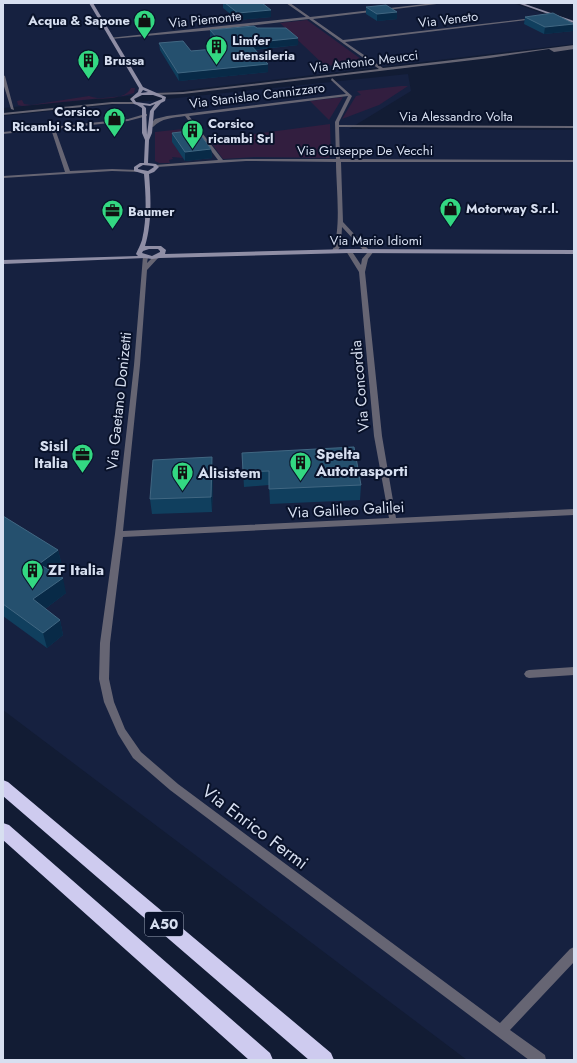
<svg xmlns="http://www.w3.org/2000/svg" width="577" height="1063" font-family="Jost,sans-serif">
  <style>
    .built { fill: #162140 }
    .green { fill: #321e3f }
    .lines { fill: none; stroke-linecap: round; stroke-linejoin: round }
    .street { fill: #666573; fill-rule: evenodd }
    .secondary { fill: #8f8ea5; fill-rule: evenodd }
    .highway { fill: #cecbef; fill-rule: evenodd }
    .wall { fill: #103f5e }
    .shaded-wall { fill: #082a47 }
    .building { fill: #25506e; stroke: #416782 }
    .labels { text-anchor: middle; stroke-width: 4; stroke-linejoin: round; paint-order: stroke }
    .far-street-label { font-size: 13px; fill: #d7dff0; stroke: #09122a }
    .far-poi-label { font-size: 13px; font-weight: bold; fill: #d7dff0; stroke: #09122a; text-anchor: start }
    .shield { fill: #09122a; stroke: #99a2b5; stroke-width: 1 }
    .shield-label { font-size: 14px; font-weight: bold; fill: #d7dff0 }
    .street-label { font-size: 15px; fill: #d7dff0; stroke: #09122a }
    .poi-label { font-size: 15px; font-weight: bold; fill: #d7dff0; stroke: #09122a; text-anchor: start }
    .near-street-label { font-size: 18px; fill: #d7dff0; stroke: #09122a }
  </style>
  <rect width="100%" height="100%" fill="#121c34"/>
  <path class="built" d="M3,3H513L574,25V44L169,92L3,108Z
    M408,74L411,91L349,129L574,130V1060H467L3,710V116Z"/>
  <path class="green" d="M307,20L365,62L325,66L280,23Z
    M401,86H408L379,105L342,119L356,96L361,95L357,91Z
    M131,88H135L134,93L123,96L22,106L18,105L17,101L22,100L24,104L31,105L89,96C99,100 126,100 131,88Z
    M343,97L329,120L310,101Z
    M330,124L331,157L328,158L255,157L223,159L209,140Z
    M192,128L199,138L172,141L183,158L172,157L173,159L169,160L170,163H159L155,161V132Z"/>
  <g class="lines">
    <path class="street" d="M286,3H290L310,17L434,3H445L313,19L343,40L533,18L535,19L345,42L383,68C447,61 511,53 574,45V49L554,52L549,49L490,58L183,94L155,95L154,93L183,92L379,69L309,19L213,30L111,39L109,38L306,17Z
      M3,75L5,76L14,110L11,109L3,83Z
      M332,78L352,96L339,122V125L574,126V128L339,127L340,159L574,160V162H341L343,222L369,250L374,251L368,259L365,272L382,436L396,518L574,509V515L123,537L110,643L109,679L114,702L125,729L141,752L178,784L500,1023L570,949L574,947V962L510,1030L545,1055L546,1060H529L170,790L133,758L118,734L104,702L99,679L100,643L115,534L134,365L143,256L148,257L147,263L154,256L159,257L147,270L140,365L123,531L389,518L374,436L359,272L346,251L351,250L361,265L362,259L367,253L365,252L342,227L341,245L337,252L332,251C342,231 336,185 336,162L246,161L157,167H155V165L218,160L185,116C172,118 162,118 153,127L149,126L155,119L167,116L346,94L331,80ZM348,96L335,122L336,159H246L223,160L189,116Z
      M112,102H135L137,103L135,104H112L3,115V113Z
      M145,114H147V116L128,121L55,129L70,171L112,169L139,170H141V172L112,171L3,178V176L65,172L51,129L3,134V132L128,119Z
      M574,667V675L529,678L526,677L524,674L526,671L529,670Z"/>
    <path class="secondary" d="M89,3H93L143,87L166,97L165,101L161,103L154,111L152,133L149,140L148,163L156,164L159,167L154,172L149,174C151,197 152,223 145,246H161L166,250L165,254L349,249L574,250V254L349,253L160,258L152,259L145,258L3,264V260L138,256L136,254C138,249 140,246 142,240C147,219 146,196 144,174L134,171V167L140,163H144L145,140L142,133V108L137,105L134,104L130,99L138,92L139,88ZM143,90L148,92L141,93ZM142,95H153L162,98V99L150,104L136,102L134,99ZM155,104L150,111L147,135L146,108L143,105L150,106ZM143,165L153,166L154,167L148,171L138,169V168ZM149,249H158L160,251V252L152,256L142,253L143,251Z
      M517,3H522L574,21V23Z"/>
    <path class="highway" d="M3,780L8,782L331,1053L334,1060H309L3,796Z
      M3,823L9,825L270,1053L273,1060H249L3,840Z"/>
  </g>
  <path class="wall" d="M223,3H265V4H263L271,17L238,20L223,8Z
    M366,7L397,19L377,21L366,14Z
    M525,17L573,31L544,34L524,24Z
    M257,28L298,38V45L255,50L268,64V72L179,81L160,50L159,43L191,51L220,48L210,38V30Z
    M172,133L211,149L212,158L185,161L172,142Z
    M242,453L361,485L360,500L270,504L269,485L244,487Z
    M213,472L212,512L152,514L150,499Z
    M3,516L58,550L62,566L53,572L66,593L45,609L60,620L63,635L47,648L3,616Z"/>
  <path class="shaded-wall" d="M271,10V17L238,20V13Z
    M397,12V19L377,21V14Z
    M574,24L573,31L544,34L545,27Z
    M298,38V45L249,50V43Z
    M268,64V72L179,81L178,73Z
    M211,149L212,158L185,161V152Z
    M212,457L213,472L212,512L211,497Z
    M58,550L62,566L43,579L39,564Z
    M63,578L66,593L37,615L33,599Z
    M60,620L63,635L47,648L43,633Z"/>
  <path class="building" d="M225,3H262L271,10L238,13Z
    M386,5L397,12L377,14L366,7Z
    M553,13L574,24L545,27L525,17Z
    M254,26L257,28H286L298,38L249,43L268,64L178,73L159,43L183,41L191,51L226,48L210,30Z
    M197,130L211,149L185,152L172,133Z
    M354,447L361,485L269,489V471L243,472L242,453Z
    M212,457L211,497L150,499L153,460Z
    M3,516L58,550L39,564L63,578L33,599L60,620L43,633L3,604Z"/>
  <defs>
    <symbol id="shop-pin" viewBox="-11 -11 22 30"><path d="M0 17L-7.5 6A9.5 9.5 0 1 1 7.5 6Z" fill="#33d882" stroke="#09122a"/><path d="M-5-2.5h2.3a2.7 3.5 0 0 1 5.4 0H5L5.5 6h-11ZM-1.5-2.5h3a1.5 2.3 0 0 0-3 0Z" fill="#111"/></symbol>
    <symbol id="building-pin" viewBox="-11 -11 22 30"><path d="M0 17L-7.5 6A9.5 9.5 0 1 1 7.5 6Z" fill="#33d882" stroke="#09122a"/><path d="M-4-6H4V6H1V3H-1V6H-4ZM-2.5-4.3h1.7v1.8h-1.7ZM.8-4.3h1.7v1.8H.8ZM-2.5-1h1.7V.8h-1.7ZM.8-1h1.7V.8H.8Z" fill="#111"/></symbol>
    <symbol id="office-pin" viewBox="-11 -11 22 30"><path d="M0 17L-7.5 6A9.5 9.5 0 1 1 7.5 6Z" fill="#33d882" stroke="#09122a"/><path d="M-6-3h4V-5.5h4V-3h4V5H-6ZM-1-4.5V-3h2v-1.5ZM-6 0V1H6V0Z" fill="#111"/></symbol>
  </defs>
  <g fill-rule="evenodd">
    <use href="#shop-pin" x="132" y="8" width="25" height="34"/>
    <use href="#building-pin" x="204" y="34" width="25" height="34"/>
    <use href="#building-pin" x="76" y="48" width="25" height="34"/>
    <use href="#shop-pin" x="102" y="106" width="25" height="34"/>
    <use href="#building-pin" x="180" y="118" width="25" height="34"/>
    <use href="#shop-pin" x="438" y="196" width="25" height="34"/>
    <use href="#office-pin" x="100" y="198" width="25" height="34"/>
    <use href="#office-pin" x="70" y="442" width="25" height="34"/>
    <use href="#building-pin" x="288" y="450" width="25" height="34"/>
    <use href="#building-pin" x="170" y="460" width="25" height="34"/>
    <use href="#building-pin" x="20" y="558" width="25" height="34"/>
  </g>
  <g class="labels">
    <g class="far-street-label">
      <text transform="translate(205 19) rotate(-6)" y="5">Via Piemonte</text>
      <text transform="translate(448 19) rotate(-7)" y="5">Via Veneto</text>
      <text transform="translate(364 61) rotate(-7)" y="5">Via Antonio Meucci</text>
      <text transform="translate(257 95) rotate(-7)" y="5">Via Stanislao Cannizzaro</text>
      <text x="456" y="121">Via Alessandro Volta</text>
      <text x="365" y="155">Via Giuseppe De Vecchi</text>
      <text x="376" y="245">Via Mario Idiomi</text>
    </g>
    <g class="far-poi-label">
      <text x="130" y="25" text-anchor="end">Acqua &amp; Sapone</text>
      <text x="232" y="45">Limfer<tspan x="232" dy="15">utensileria</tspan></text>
      <text x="104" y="65">Brussa</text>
      <text x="100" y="116" text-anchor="end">Corsico<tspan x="100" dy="15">Ricambi S.R.L.</tspan></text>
      <text x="208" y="128">Corsico<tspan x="208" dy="15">ricambi Srl</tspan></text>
      <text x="466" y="213">Motorway S.r.l.</text>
      <text x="128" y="216">Baumer</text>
    </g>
    <rect class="shield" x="145" y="912" width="38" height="24" rx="3"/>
    <g class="shield-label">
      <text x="164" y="929">A50</text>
    </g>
    <g class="street-label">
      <text transform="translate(360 386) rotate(-95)" y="5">Via Concordia</text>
      <text transform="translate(119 401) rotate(-84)" y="5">Via Gaetano Donizetti</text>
      <text transform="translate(346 510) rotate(-3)" y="5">Via Galileo Galilei</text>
    </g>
    <g class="poi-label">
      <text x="68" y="451" text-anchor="end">Sisil<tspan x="68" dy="17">Italia</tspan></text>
      <text x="316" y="459">Spelta<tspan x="316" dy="17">Autotrasporti</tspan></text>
      <text x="198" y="478">Alisistem</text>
      <text x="48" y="575">ZF Italia</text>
    </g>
    <g class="near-street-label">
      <text transform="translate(255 827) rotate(37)" y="6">Via Enrico Fermi</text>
    </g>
  </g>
  <rect width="577" height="1063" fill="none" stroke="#d7dff0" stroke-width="8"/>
</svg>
